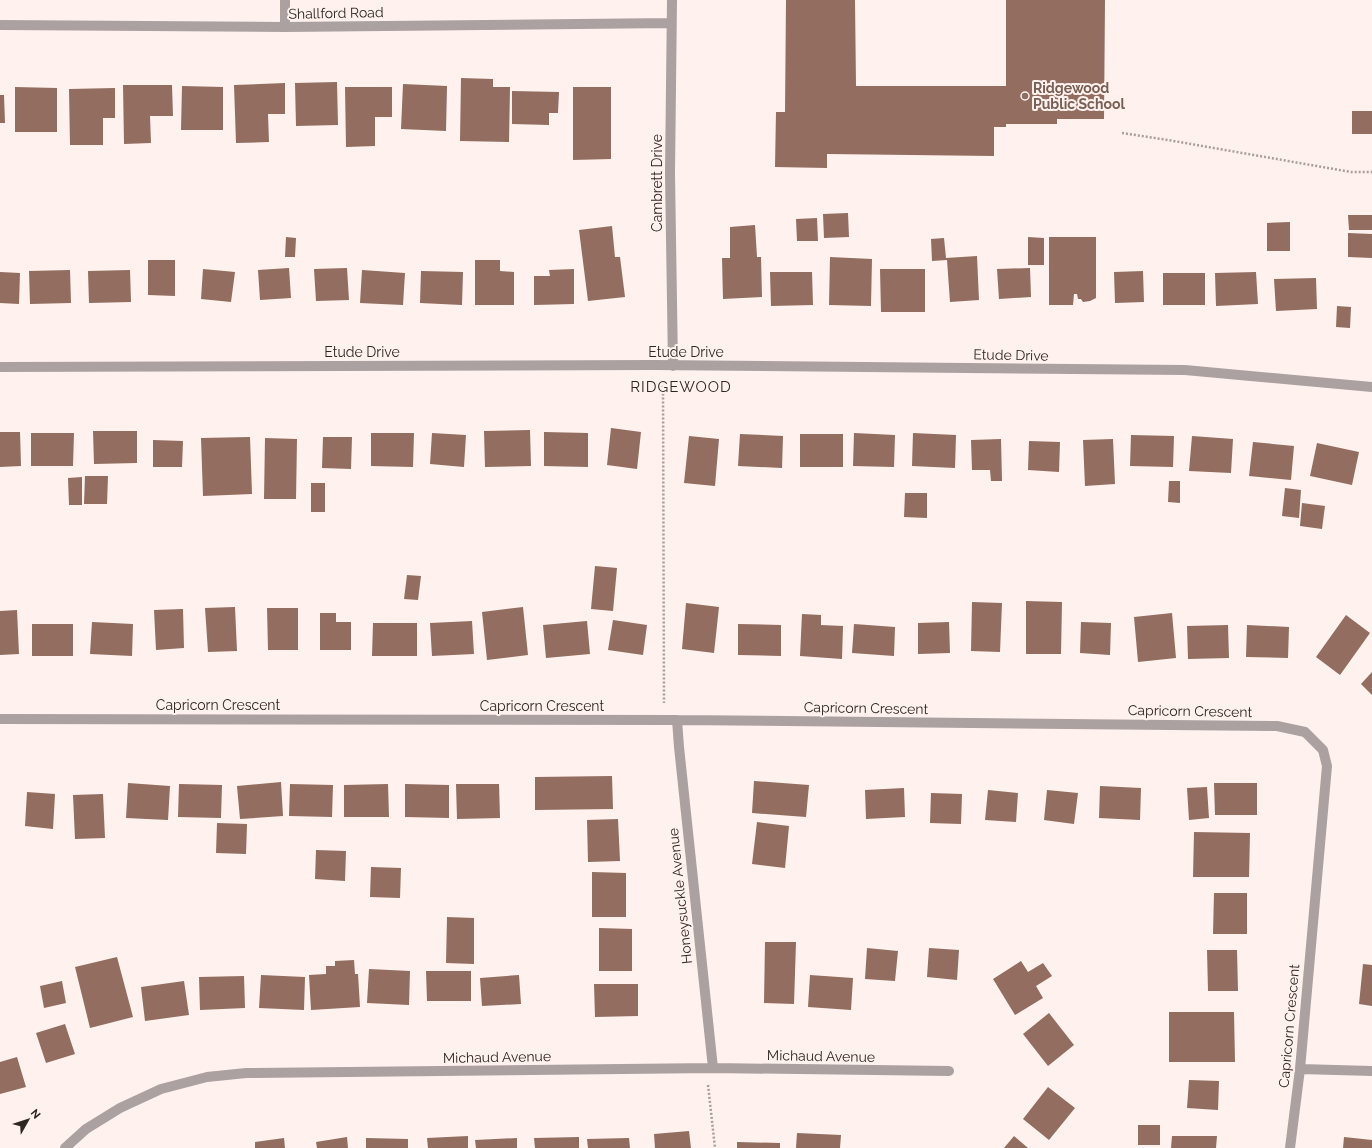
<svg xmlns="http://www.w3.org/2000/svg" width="1372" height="1148" font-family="Raleway,sans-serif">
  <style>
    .building { fill: #926d60 }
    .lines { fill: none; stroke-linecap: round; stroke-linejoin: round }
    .path { stroke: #a99e9a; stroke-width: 2.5; stroke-dasharray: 2 2; stroke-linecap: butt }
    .street { stroke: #aca1a1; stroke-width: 10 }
    .education-dot { fill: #8d6e63; stroke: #fff1ed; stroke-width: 1.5 }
    .labels { text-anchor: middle; stroke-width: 4; stroke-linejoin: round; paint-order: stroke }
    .street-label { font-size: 14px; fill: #2e2623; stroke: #fff1ed }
    .education-label { font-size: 14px; font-weight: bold; fill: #785e54; stroke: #fff1ed; text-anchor: start }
    .neighbourhood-label { font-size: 15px; letter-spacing: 1px; fill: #2e2623; stroke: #fff1ed }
  </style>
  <rect width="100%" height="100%" fill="#fff1ed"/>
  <path class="building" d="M786,0H855L856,86H1006V0H1105L1104,119H1057V124H1006V127H994V156L827,154V168L775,167L776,112H785Z
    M461,78L493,79V87H510L509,142L460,141Z
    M337,82L338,125L296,126L295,83Z
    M285,83V114H268L269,142L236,143L234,85Z
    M403,84L447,86L446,131L401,129Z
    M123,85H172L173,116H150L151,143L124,144Z
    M182,86L223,87V130H181Z
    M15,87L57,88V132H15Z
    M345,87H392V117H375V146L346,147Z
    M573,87H611V159L573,160Z
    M115,88V118H103V145H70L69,89Z
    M512,91L559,92L558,113H549V125L512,124Z
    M0,95H4L5,123H0Z
    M1352,111H1372V134H1352Z
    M848,213L849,237L824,238L823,214Z
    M1348,215H1372V230H1349Z
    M817,218L818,241H797L796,219Z
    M1290,222V251H1267V223Z
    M755,225L757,257H761L762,297L723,299L722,258H730V227Z
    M612,226L615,257H620L625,297L588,301L579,230Z
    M1348,233L1372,234V258L1348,257Z
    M286,237L296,238L295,257H285Z
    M1028,237L1044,238V265H1028Z
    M1049,237H1096V298L1090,301L1083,302L1081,299H1078L1077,294H1074L1073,305H1049Z
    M944,238L946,258L977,256L979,300L950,302L947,260L932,261L931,239Z
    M830,257L872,259L871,306L829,305Z
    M148,260H175V296L148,295Z
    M475,260H500V271L514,272V305H475Z
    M289,268L291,298L260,300L258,270Z
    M347,268L349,300L316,301L314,269Z
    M1030,268L1031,297L999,299L997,269Z
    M203,269L235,272L231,302L201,299Z
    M574,269V304L534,305V276H550L549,270Z
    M880,269H925V312H881Z
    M70,270L71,303L30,304L29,271Z
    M130,270L131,302L89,303L88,271Z
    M362,270L405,273L403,305L360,303Z
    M421,271L463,272L462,305L420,303Z
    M1143,271L1144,302L1115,303L1114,272Z
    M0,272L20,273L19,304L0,303Z
    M770,272H812L813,305L771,306Z
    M1256,272L1258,304L1216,306L1215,273Z
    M1163,273H1205V305H1163Z
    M1316,278L1317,309L1276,311L1274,279Z
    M1337,306L1351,307L1350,328L1336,327Z
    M611,428L641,432L637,469L607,465Z
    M530,430L531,466L485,467L484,431Z
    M93,431H137V463L94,464Z
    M0,432H20L21,466L0,467Z
    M544,432L588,433V467L544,466Z
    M31,433H74L73,466H31Z
    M371,433H414L413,467L371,466Z
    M432,433L466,435L464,467L430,464Z
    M854,433L895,435L894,467L853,466Z
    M913,433L956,435L955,468L912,466Z
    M740,434L783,436L782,468L738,466Z
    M800,434H843V467H800Z
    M1131,435L1174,436L1173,467L1130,466Z
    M689,436L719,439L715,486L684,483Z
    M1192,436L1233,439L1231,473L1189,471Z
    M250,437L252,494L203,496L201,438Z
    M323,437H352L351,469L322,468Z
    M265,438L297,439L296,499H264Z
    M1001,439L1002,481H991L990,470H972L971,440Z
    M1113,439L1115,484L1085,486L1083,440Z
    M153,440L183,441L182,467H153Z
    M1029,441L1060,442L1059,472L1028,470Z
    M1253,442L1294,446L1291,480L1249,476Z
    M1317,443L1359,452L1352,485L1310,476Z
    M85,476H108L107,504H84Z
    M82,477V505H69L68,478Z
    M1169,481H1180V503L1168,502Z
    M311,483H325V512H311Z
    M1285,488L1301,490L1299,518L1282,516Z
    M905,493H927V518L904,517Z
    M1302,503L1325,506L1322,529L1300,526Z
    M595,566L617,568L613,611L591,609Z
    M407,575L421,576L418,600L404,599Z
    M1026,601L1062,602L1061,654H1026Z
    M972,602L1002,603L1000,652L971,651Z
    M686,603L719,607L714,653L682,649Z
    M235,607L237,651L208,652L205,608Z
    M523,607L528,655L487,660L482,612Z
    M267,608H298V650H268Z
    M183,609L184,648L156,650L154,610Z
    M17,610L19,654L0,655V611Z
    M320,613H336V622H351V650H320Z
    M1172,613L1176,658L1138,662L1134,617Z
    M802,614L821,615V625L843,626L842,659L800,656Z
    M1346,615L1370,633L1340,675L1316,657Z
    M613,620L647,625L643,655L608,650Z
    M472,621L474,654L432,656L430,623Z
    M587,621L590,654L546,658L543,625Z
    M92,622L133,624L132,656L90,654Z
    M949,622L950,653L918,654V623Z
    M1081,622L1111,623L1110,655L1080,653Z
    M373,623H417V656H372Z
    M32,624H73V656H32Z
    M738,624L781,625V656L738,655Z
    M854,624L895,627L894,656L852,653Z
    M1228,625L1229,658L1188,659L1187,626Z
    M1247,625L1289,627L1288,658L1246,657Z
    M1372,672V695L1361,684Z
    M612,776L613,809L535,810V777Z
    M754,781L809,785L806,817L752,813Z
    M281,782L283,816L240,819L237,786Z
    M128,783L170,786L168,820L126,818Z
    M1214,783H1257V815H1215Z
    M179,784L222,785L221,818L178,817Z
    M290,784L333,785L332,817L289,816Z
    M388,784L389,817H344V785Z
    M405,784L449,785V818L405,817Z
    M456,784H499L500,818L457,819Z
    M1100,786L1141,788L1140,820L1099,818Z
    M1207,787L1209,818L1189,820L1187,788Z
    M904,788L905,817L866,819L865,790Z
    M988,790L1018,793L1016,822L985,820Z
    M1047,790L1078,793L1074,824L1044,820Z
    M27,792L55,794L53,829L25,826Z
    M931,793L962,794L961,824L930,823Z
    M103,794L105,838L75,839L73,795Z
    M618,819L620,861L588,862L587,820Z
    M757,822L789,826L785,868L752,864Z
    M217,823L247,824L246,854L216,853Z
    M1194,832L1250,833L1249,877H1193Z
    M316,850L346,851L345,881L315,879Z
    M371,867L401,868L400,898L370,897Z
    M592,872L626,873V917H592Z
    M1214,893H1247V934H1213Z
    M447,917L474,918V964L446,963Z
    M599,928L632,929V971H599Z
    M765,942H796L794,1004L764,1003Z
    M867,948L898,951L895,981L865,979Z
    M929,948L959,950L957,980L927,977Z
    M1207,950H1237L1238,991H1208Z
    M117,957L133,1017L90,1028L75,967Z
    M354,960L355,974H358L360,1007L311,1010L309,975L326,974V966H335V961Z
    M1021,961L1028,972L1043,963L1052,976L1036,986L1043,998L1015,1015L993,979Z
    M1363,964L1372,965V1006L1359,1004Z
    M369,969L410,971L409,1005L367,1003Z
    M426,971H471V1001H427Z
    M261,975L305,977L304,1010L259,1008Z
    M519,975L521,1004L482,1006L480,978Z
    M810,975L853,978L851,1010L808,1007Z
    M244,976L245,1008L200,1010L199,977Z
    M62,981L66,1003L44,1008L40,986Z
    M184,981L189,1015L145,1021L141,987Z
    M594,984H638V1016L595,1017Z
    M1169,1012H1234L1235,1062H1169Z
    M1049,1013L1074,1045L1048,1066L1023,1034Z
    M65,1024L75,1054L46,1063L36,1033Z
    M17,1057L26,1087L0,1094V1062Z
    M1189,1080L1219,1081L1218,1110L1187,1108Z
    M1048,1087L1075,1108L1049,1140L1023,1119Z
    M1138,1125H1160V1145H1138Z
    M689,1131L691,1148H655L654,1134Z
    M797,1133L841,1135L840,1148H796Z
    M468,1136V1148H428L427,1138Z
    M1014,1136L1028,1148H1004Z
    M1172,1136H1217L1216,1148H1171Z
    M347,1137L348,1148H317L316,1142Z
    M579,1137V1148H535L534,1138Z
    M1344,1137L1372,1140V1148H1343Z
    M284,1138L285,1148H255V1142Z
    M366,1138L408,1139V1148H366Z
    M517,1138V1148H476L475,1140Z
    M629,1138L630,1148H588L587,1139Z
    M737,1142L780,1143V1148H737Z"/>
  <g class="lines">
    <path class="path" d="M1122,133L1168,140L1351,172H1372
      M661,382L663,387L664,703
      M708,1085L715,1148"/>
    <path class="street" d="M285,0V27
      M672,0L670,173L673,366
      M0,25L285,27L671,23
      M0,367L654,365L1185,370L1372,387
      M0,719L677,720L1277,726L1305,732L1323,750L1327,766L1300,1069L1290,1148
      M677,720L679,747L713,1068
      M1300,1069L1372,1071
      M65,1148L86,1129L120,1108L161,1089L207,1077L246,1073L713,1068L949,1071"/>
  </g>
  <circle class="education-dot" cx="1025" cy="96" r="4"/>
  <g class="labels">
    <g class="street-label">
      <text transform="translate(336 13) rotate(-1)" y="5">Shallford Road</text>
      <text transform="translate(657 183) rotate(-90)" y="5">Cambrett Drive</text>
      <text x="362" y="357">Etude Drive</text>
      <text x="686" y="357">Etude Drive</text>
      <text transform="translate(1011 355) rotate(1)" y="5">Etude Drive</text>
      <text x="218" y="710">Capricorn Crescent</text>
      <text x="542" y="711">Capricorn Crescent</text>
      <text transform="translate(866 708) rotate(1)" y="5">Capricorn Crescent</text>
      <text transform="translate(1190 711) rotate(1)" y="5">Capricorn Crescent</text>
      <text transform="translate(680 896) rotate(-96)" y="5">Honeysuckle Avenue</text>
      <text transform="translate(1289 1026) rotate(-85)" y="5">Capricorn Crescent</text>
      <text transform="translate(821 1056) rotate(1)" y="5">Michaud Avenue</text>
      <text transform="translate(497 1057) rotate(-1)" y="5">Michaud Avenue</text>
    </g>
    <g class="education-label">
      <text x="1033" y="93">Ridgewood<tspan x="1033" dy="16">Public School</tspan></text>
    </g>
    <g class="neighbourhood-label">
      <text x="681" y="392">RIDGEWOOD</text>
    </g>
  </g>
  <g transform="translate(28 1120) rotate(51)" stroke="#fff1ed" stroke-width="3" paint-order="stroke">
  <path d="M0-3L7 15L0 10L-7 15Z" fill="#2e2623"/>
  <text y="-6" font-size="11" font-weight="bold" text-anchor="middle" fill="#2e2623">N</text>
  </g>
</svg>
